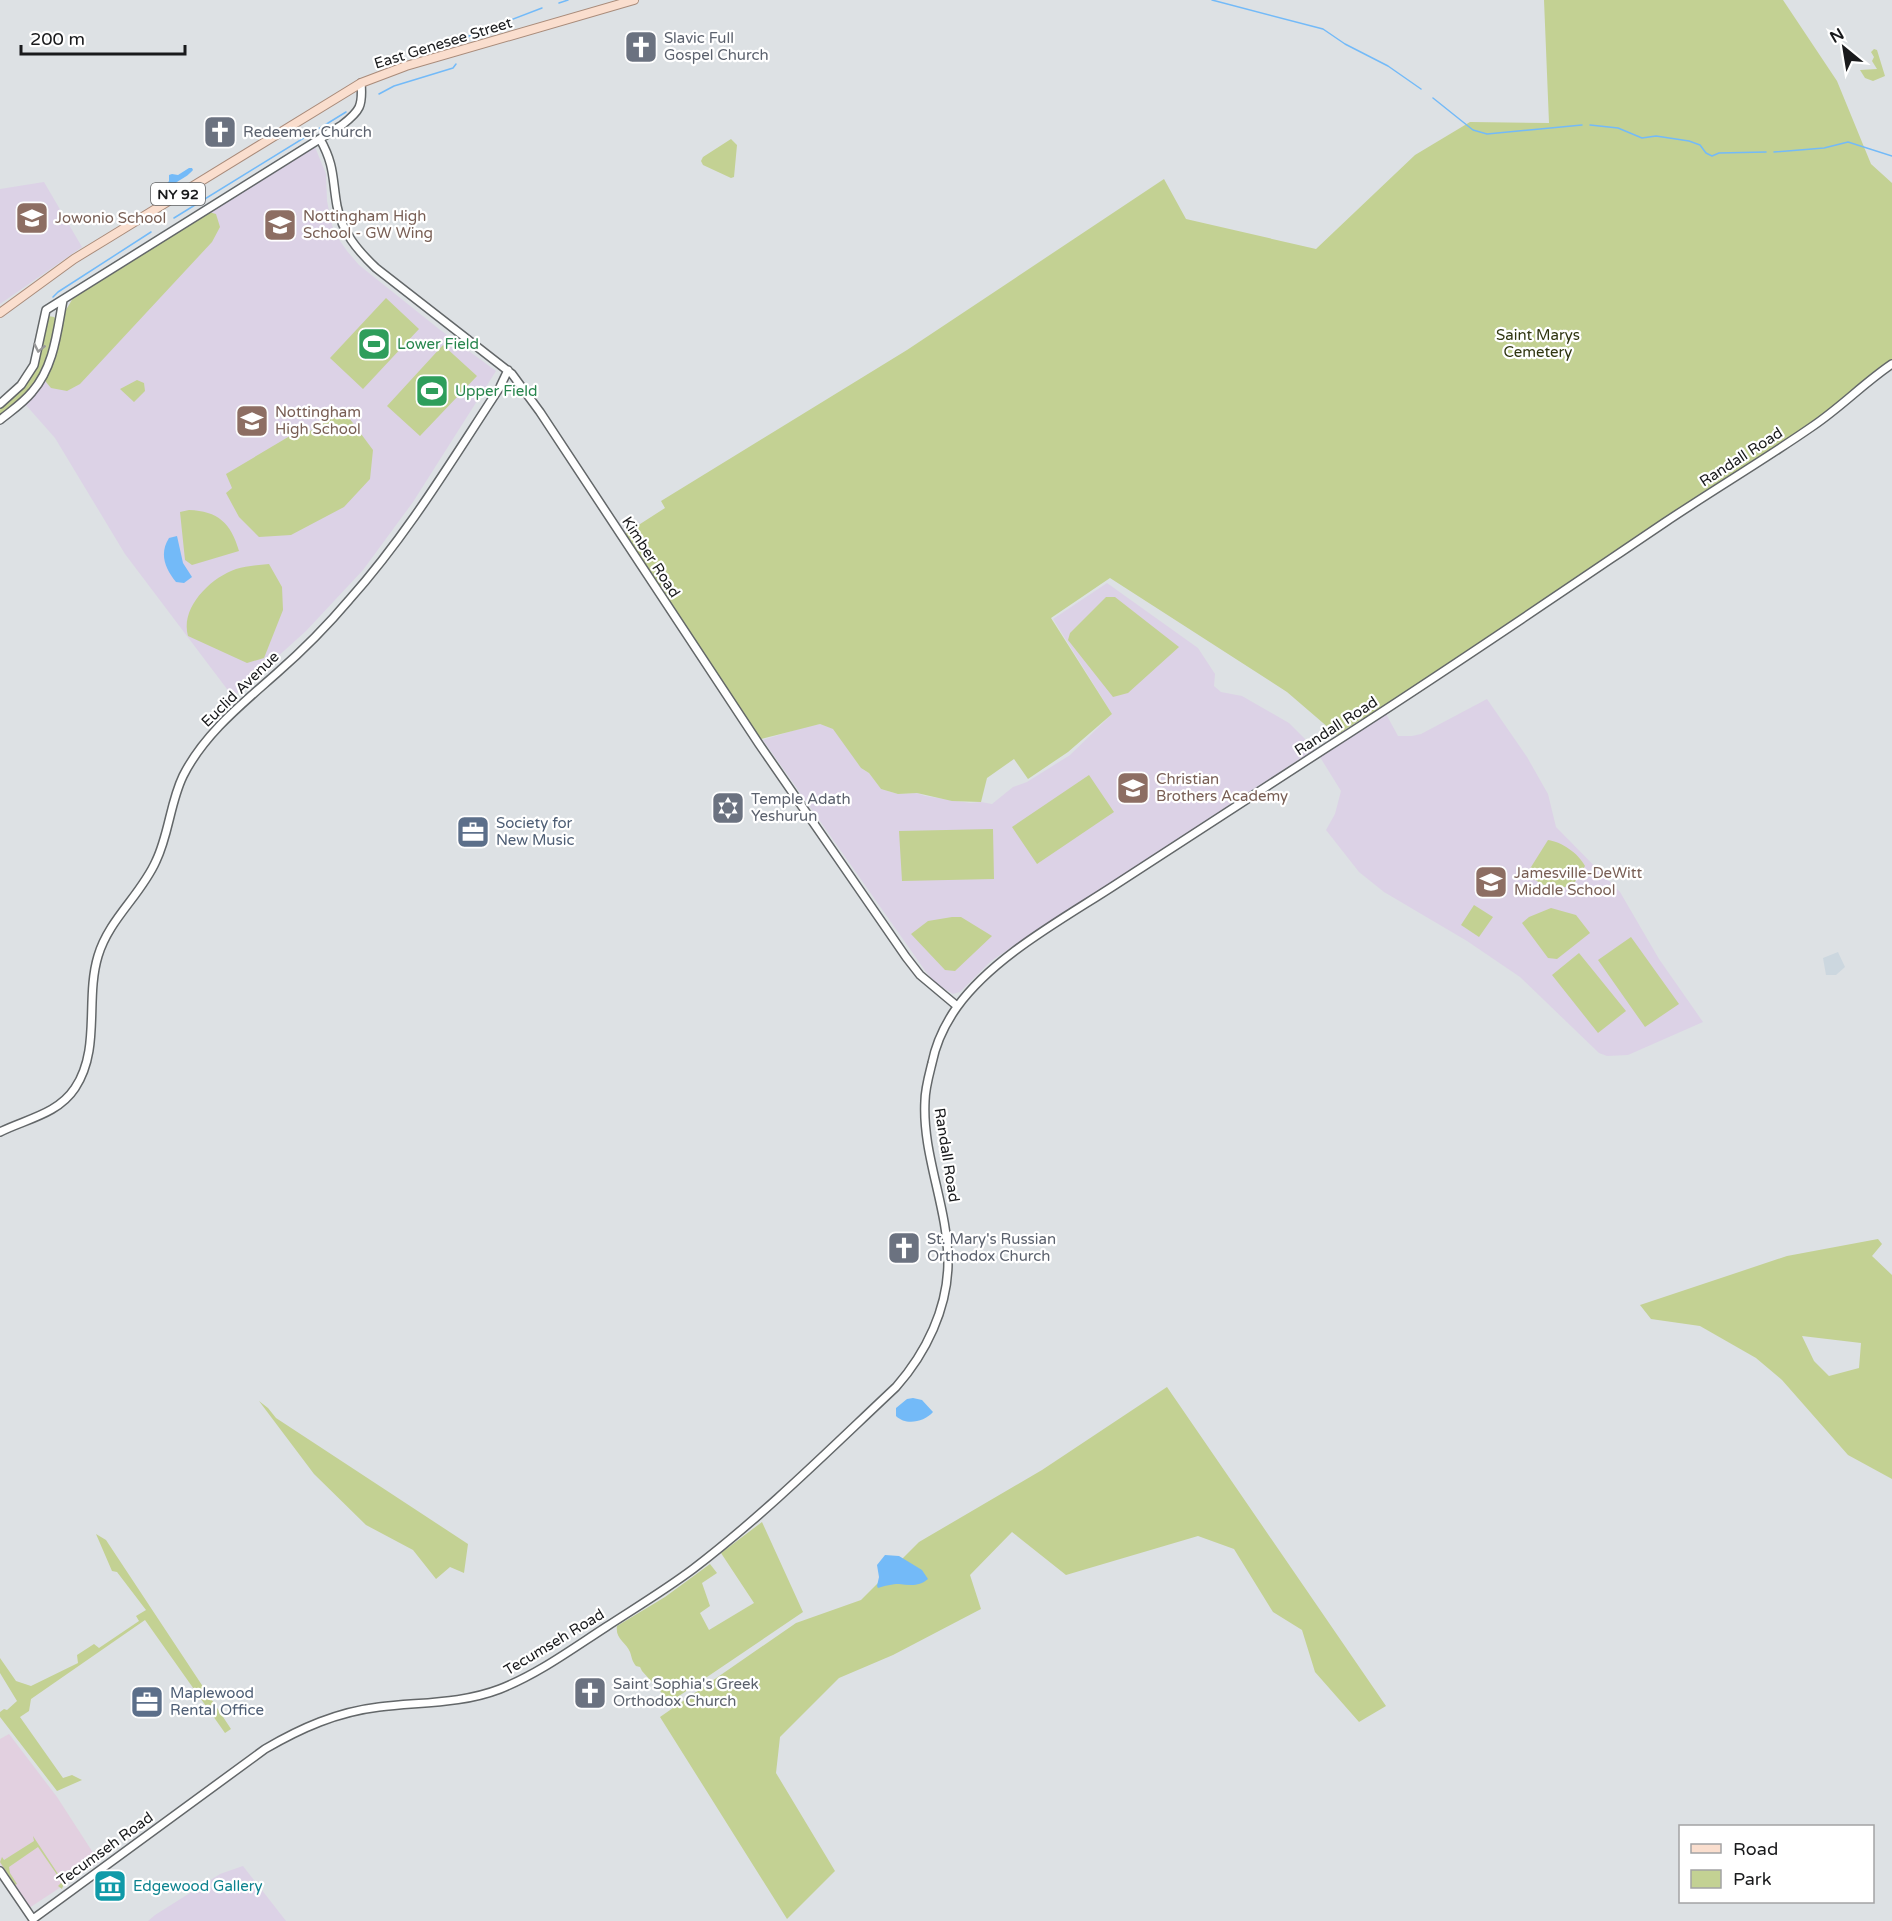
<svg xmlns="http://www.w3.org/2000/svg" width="1892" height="1921" font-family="'Varela Round',sans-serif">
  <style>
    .commercial { fill: #e2d0e0 }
    .built { fill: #ccd7df }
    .education { fill: #dcd2e6 }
    .green { fill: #c3d193; fill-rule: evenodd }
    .water { fill: #73baf8 }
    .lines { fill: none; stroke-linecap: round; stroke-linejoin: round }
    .stream { stroke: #73baf8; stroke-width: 1.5 }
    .secondary-casing { stroke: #636769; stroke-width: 10 }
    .primary-casing { stroke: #a98b7a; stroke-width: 10 }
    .secondary { stroke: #fff; stroke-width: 7 }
    .primary { stroke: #fadece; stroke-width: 8 }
    .oneway { stroke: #989899 }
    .labels { text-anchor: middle; stroke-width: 4.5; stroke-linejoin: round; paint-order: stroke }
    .shield { fill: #fff; stroke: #5e5f60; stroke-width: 1.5 }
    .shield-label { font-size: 14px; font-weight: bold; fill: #191a1c }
    .worship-label { font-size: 15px; fill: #5b616d; stroke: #fff; text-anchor: start }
    .street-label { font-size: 15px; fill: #191a1c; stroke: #fff }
    .education-label { font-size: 15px; fill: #785e54; stroke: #fff; text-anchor: start }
    .park-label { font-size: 15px; fill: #2f3510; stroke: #fff }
    .leisure-label { font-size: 15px; fill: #27864d; stroke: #fff; text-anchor: start }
    .service-label { font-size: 15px; fill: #4e5e75; stroke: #fff; text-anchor: start }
    .culture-label { font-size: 15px; fill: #0d838f; stroke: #fff; text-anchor: start }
  </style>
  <rect width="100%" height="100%" fill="#dde1e4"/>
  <path class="commercial" d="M9,1734L57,1797L99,1862L29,1908L0,1864V1739Z"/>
  <path class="built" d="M1838,952L1845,967L1836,975H1826L1823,958Z"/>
  <path class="education" d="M315,147L326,174L327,201L332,225L336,235L347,251L359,265L439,329L496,371L413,502L363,570L306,631L233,697L125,554L55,438L25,404L41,388L46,378L66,310L73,298Z
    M44,182L82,247L0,304V189Z
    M1107,583L1198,648L1215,674L1214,686L1221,692L1242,696L1289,723L1315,749L1018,943L991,961L960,992L953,994L937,984L926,972L763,740L801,728L820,724L834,729L861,768L869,773L881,789L898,794L917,793L925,796L970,803L981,802L992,804L1013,787L1027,782L1070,755L1112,714L1053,619Z
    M1487,699L1527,757L1548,794L1556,827L1620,892L1659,959L1703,1022L1628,1055L1607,1056L1599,1053L1520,977L1467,941L1384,892L1359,872L1326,830L1335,814L1341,791L1320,757L1386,714L1398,736H1412L1421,734Z
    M243,1866L286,1921H148L155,1915L220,1874Z"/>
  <path class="green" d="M1544,0H1783L1837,81L1871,164L1892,183V364L1834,410L1367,722L1363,718L1337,735L1287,692L1110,578L1051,618L1112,714L1068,752L1028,779L1014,759L987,778L981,802L952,801L917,793L898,794L881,789L869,773L861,768L833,729L820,724L761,739L623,535L665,508L661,501L907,350L1164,179L1186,219L1316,249L1415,155L1470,122L1549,123Z
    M1874,49L1877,50L1885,76L1873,81L1865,78L1860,70L1877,69L1872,61L1874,57L1871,52Z
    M731,139L737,145L734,177L731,178L703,165L701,161L703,157Z
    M209,212L216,214L220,227L212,242L80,384L67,391L51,388L46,382V378L66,310L73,298Z
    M386,298L419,329L363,389L330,358Z
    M48,316L54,317L56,319C47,371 40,382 0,417V407C16,391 36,377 41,354C44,342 44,328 48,316Z
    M443,345L477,376L420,436L387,406Z
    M137,380L144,383L145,391L134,402L120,389Z
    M344,411L373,450L370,479L344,507L291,535L259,537L239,517L226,493L232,488L226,474L305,427L310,431Z
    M189,510C218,511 231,523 239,551L192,565L185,560L180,512Z
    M269,564L282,587L283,610L264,658L247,663L188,636C180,608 210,578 236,569C246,566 258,565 269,564Z
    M1106,597H1115L1179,647L1128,693L1113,697L1068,640L1070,633Z
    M1089,775L1114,812L1037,864L1012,827Z
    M993,829L994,879L902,881L899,831Z
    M1548,840C1562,842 1578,853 1585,866L1573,885L1553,890L1526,875Z
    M1474,905L1493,917L1479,937L1461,925Z
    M1551,908L1576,915L1590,933L1557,959L1548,958L1522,923L1529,917Z
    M952,917H961L992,936L955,971L945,970L911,934L928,921Z
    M1631,937L1679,1004L1645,1027L1598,960Z
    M1579,953L1626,1011L1598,1033L1552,975Z
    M1878,1239L1882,1244L1872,1256L1892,1275V1479L1848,1455L1782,1380L1756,1358L1700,1326L1651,1319L1640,1305L1787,1256ZM1802,1336L1861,1343L1859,1368L1829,1376L1814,1361Z
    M1167,1387L1386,1706L1359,1722L1315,1672L1302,1630L1273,1612L1234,1549L1198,1536L1066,1575L1012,1532L970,1575L981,1609L893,1655L839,1678L780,1737L776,1773L835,1871L787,1919L660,1717L796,1623L861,1600L919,1542L1042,1470Z
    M259,1401L268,1408L276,1418L468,1544L464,1573L450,1567L436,1579L413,1550L366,1525L314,1474Z
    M762,1522L803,1612L670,1702L642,1671L640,1667L636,1666C632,1661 632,1658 630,1652C626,1642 615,1639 617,1626L665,1597L710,1564L717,1573L702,1583L710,1606L700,1613L709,1630L754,1603L721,1553Z
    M96,1534L106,1540L231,1729L225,1733L145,1620L31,1699L29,1711L20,1717L63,1778L72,1775L82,1780L57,1791L0,1717V1712L4,1709L7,1710L17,1701L0,1673V1658L16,1681L31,1686L78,1663L77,1655L94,1644L99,1648L139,1621L136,1616L146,1610L117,1572L112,1571Z
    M33,1836L64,1883L62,1889L58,1886L62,1882L38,1847L9,1867L10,1873L17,1884L15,1885L0,1862L2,1857L4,1860L34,1841Z"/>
  <path class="water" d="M189,168H192L193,170C188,176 183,178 177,182C173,184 171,189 166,191L163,189L169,181V175L172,174L178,175Z
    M177,536L183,563L192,577L184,583L176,582C165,568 159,554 169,538Z
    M913,1398L922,1400L933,1412C924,1422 906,1426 896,1416V1408L907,1399Z
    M885,1555L899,1556L922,1570L928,1579C919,1587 909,1585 899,1584C893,1584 884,1586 878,1588L877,1586L879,1577L877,1565Z"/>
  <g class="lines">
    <path class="stream" d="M1212,0L1323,29L1345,44L1388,66L1421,89
      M559,3L568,0
      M465,40L469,36L542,8
      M379,94L394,86L453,68L456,64
      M1433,98L1473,130L1487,134L1582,125
      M1590,125L1618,128L1642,138L1656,136L1689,141L1700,145L1706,153L1712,156L1719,153L1766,152
      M1774,152L1824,148L1848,142L1892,156
      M174,218L346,112
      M53,297L58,292L151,232"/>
    <defs>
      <path id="secondary" d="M320,139C335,166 332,178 337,206C342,232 357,250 376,268L512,374L540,412L759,744L906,957L920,975L957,1006
        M0,404L21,385L34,365L46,310L342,125C360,111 363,106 361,83
        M0,420C11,411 23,403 32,392C54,367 57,332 63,300
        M0,1132C26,1119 58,1114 75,1088C101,1049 85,999 98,956C109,919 141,895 156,861C169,834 170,803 183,776C204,734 242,704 277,673C302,651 327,626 349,600C408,534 452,460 500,387L508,370
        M0,1871L34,1921
        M33,1919L265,1749C301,1728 337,1712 379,1707C420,1702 461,1704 500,1689C538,1674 572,1649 606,1627C635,1608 665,1590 693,1569C765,1514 830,1449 896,1387C926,1353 948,1308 948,1262C948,1207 922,1155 925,1101C925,1089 929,1075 932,1063C936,1043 945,1024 957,1007C994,956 1063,919 1115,885C1187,839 1258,792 1329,746C1442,674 1553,598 1664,523C1713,490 1764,460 1813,426C1841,407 1864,383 1892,364"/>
      <path id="primary" d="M0,313L74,259L110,237L361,83L406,66L634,0"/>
    </defs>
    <use href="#secondary" class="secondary-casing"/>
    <use href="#primary" class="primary-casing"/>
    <use href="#secondary" class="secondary"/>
    <use href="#primary" class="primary"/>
  </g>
  <defs><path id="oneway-chevron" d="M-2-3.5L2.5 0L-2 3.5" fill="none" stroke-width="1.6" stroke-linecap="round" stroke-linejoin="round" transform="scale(1.5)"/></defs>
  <use class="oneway" href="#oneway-chevron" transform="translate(39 348) rotate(102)"/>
  <defs>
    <symbol id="church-square" viewBox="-11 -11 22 22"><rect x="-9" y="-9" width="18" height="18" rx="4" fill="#6b7280" stroke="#fff"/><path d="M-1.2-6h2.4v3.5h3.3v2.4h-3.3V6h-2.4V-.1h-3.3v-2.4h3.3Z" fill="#fff"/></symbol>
    <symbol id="school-square" viewBox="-11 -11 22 22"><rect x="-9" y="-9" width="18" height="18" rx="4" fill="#8d6e63" stroke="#fff"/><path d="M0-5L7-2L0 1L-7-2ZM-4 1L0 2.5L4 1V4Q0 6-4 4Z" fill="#fff"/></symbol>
    <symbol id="stadium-square" viewBox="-11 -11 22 22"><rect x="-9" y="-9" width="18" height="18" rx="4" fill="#2e9e5b" stroke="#fff"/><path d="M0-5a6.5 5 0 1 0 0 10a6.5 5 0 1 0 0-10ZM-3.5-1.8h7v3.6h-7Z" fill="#fff"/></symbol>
    <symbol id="synagogue-square" viewBox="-11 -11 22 22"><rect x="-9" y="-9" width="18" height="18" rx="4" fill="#6b7280" stroke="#fff"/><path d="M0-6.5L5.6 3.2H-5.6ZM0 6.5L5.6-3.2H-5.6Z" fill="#fff"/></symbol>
    <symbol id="office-square" viewBox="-11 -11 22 22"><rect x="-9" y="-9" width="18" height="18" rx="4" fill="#5c6f8a" stroke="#fff"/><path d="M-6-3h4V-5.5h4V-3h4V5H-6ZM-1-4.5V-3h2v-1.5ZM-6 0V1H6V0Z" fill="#fff"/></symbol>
    <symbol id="museum-square" viewBox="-11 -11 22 22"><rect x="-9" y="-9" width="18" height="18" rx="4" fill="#0f9aa8" stroke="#fff"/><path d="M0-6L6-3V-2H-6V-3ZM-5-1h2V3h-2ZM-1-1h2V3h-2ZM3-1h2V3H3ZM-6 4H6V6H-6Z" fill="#fff"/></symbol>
  </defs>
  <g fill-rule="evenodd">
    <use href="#church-square" x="622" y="28" width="38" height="38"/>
    <use href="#church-square" x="201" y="113" width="38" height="38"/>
    <use href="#school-square" x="13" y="199" width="38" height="38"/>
    <use href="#school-square" x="261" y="206" width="38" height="38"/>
    <use href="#stadium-square" x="355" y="325" width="38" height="38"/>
    <use href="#stadium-square" x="413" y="372" width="38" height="38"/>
    <use href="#school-square" x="233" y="402" width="38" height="38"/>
    <use href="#school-square" x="1114" y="769" width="38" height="38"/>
    <use href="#synagogue-square" x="709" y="789" width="38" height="38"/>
    <use href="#office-square" x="454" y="813" width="38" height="38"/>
    <use href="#school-square" x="1472" y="863" width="38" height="38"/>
    <use href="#church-square" x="885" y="1229" width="38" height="38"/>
    <use href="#church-square" x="571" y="1674" width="38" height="38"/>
    <use href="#office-square" x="128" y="1683" width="38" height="38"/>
    <use href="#museum-square" x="91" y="1867" width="38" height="38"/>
  </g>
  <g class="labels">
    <rect class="shield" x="151" y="183" width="54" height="22" rx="4.5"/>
    <g class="shield-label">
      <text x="178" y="199">NY 92</text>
    </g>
    <g class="worship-label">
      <text x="664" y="43">Slavic Full<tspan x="664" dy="17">Gospel Church</tspan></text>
      <text x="243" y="137">Redeemer Church</text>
      <text x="751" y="804">Temple Adath<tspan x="751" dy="17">Yeshurun</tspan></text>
      <text x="927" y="1244">St. Mary's Russian<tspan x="927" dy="17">Orthodox Church</tspan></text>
      <text x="613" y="1689">Saint Sophia's Greek<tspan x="613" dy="17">Orthodox Church</tspan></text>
    </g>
    <g class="street-label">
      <text transform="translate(443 43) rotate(-17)" y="5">East Genesee Street</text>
      <text transform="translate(1741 457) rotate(-33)" y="5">Randall Road</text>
      <text transform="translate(651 557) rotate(57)" y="5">Kimber Road</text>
      <text transform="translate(240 689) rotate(-44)" y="5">Euclid Avenue</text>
      <text transform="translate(1336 726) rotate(-33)" y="5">Randall Road</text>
      <text transform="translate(947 1155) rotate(81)" y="5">Randall Road</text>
      <text transform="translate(554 1642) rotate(-31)" y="5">Tecumseh Road</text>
      <text transform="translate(105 1849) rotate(-36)" y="5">Tecumseh Road</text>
    </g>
    <g class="education-label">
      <text x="303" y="221">Nottingham High<tspan x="303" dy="17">School - GW Wing</tspan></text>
      <text x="55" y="223">Jowonio School</text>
      <text x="275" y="417">Nottingham<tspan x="275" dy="17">High School</tspan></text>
      <text x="1156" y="784">Christian<tspan x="1156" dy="17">Brothers Academy</tspan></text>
      <text x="1514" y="878">Jamesville-DeWitt<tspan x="1514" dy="17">Middle School</tspan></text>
    </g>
    <g class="park-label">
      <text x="1538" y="340">Saint Marys<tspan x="1538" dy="17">Cemetery</tspan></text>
    </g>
    <g class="leisure-label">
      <text x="397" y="349">Lower Field</text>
      <text x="455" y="396">Upper Field</text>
    </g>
    <g class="service-label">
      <text x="496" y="828">Society for<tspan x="496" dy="17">New Music</tspan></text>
      <text x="170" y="1698">Maplewood<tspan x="170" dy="17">Rental Office</tspan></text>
    </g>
    <g class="culture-label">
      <text x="133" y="1891">Edgewood Gallery</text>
    </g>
  </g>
  <rect x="1679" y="1825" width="195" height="78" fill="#ffffff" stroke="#a3a3a4" stroke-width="1.5"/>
  <rect x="1691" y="1844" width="30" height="9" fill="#fadece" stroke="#a3a3a4" stroke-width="1.5"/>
  <text x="1733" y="1855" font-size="18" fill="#191a1c">Road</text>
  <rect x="1691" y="1870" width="30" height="18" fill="#c3d193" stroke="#a3a3a4" stroke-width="1.5"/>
  <text x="1733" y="1885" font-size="18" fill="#191a1c">Park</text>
  <g transform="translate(1844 48) rotate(330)" stroke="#ffffff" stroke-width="4.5" paint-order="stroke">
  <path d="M0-4.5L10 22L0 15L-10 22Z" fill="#191a1c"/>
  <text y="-9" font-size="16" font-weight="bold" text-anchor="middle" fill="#191a1c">N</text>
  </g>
  <path d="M21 45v9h164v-9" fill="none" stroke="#191a1c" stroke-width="3"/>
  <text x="30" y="45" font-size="18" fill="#191a1c" stroke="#ffffff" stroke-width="4.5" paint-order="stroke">200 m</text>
</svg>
